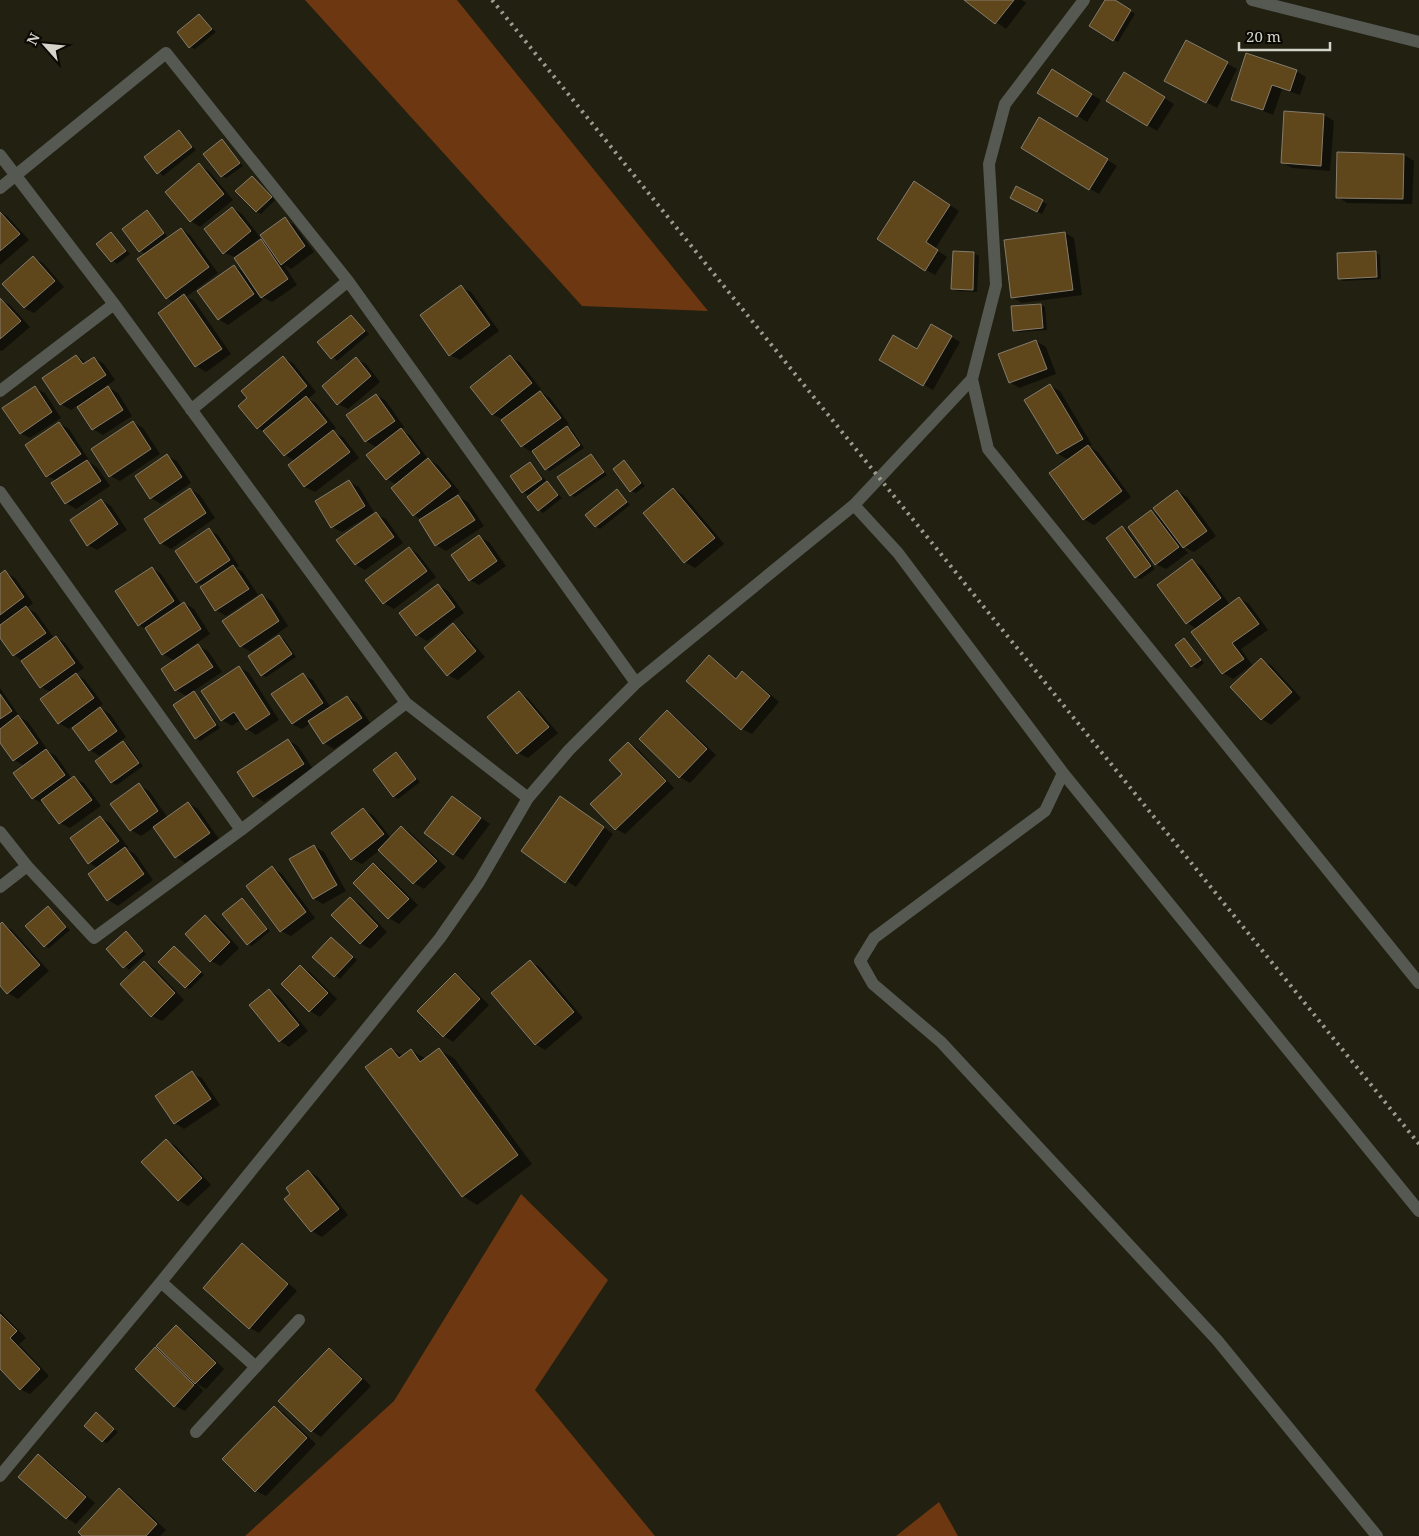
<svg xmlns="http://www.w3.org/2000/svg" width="1419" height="1536" font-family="'Noto Serif',serif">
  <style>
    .forest { fill: #6d3711 }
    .shadow { fill: #0007; fill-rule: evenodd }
    .building { fill: #5f461b; stroke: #867c6c }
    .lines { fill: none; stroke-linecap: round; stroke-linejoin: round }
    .minor { stroke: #555952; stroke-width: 12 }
    .rail { stroke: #9c9c90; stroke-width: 4; stroke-dasharray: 2.5 5; stroke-linecap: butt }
  </style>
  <rect width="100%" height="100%" fill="#212011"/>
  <path class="forest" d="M305,0H457L708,311L582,306Z
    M521,1194L608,1280L535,1390L655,1536H245L394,1401Z
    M939,1502L958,1536H896Z"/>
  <path class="shadow" d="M966,0H1022L1026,3L1006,29Z
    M1106,0H1113L1135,14L1118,42L1091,26Z
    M199,15L216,32L195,49L190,47Z
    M1186,42L1237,69L1217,108L1176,86Z
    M1052,71L1101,100L1087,122L1078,116Z
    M1296,71L1306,77L1300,95L1282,89L1273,115L1232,99Z
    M1134,79L1174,104L1157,131L1147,125Z
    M1324,115L1334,121L1330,171L1292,168L1282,162Z
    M1040,119L1117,166L1099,194L1022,148Z
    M179,132L196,150L163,176L146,157Z
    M222,141L243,166L226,178L221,176Z
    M1404,155L1414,161L1412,204L1347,203L1338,197Z
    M199,165L209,171L233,200L200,227L191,221L167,193Z
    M252,177L275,200L261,214L256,211Z
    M924,188L959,211L935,249L947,257L935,275L925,269Z
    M1016,188L1047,204L1042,214L1011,198Z
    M232,208L242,214L260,237L285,219L294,225L314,252L291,269L284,265L297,285L272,302L260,296L263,300L228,325L218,319L234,266L246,273L235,257L224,253ZM262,236L268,245L261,241L250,249L248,247Z
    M147,211L167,236L162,240L163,242L181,229L190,235L218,273L186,297L194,301L231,354L206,372L196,366L175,302L167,298L146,254L140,251Z
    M0,212L7,216L29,240L0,265Z
    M111,233L130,254L117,264L98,244Z
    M1065,233L1074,238L1082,295L1022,303L1012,297Z
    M954,252L974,253L979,256L977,292L957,291L952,288Z
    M1376,253L1380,255L1381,279L1343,281L1339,278Z
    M33,257L43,263L64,287L34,313L24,308Z
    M461,287L471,292L499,331L460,360L450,355Z
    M0,299L10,305L30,327L2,351L0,350Z
    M1041,305L1045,307L1047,330L1019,332L1014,330Z
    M351,316L369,334L337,361L319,342Z
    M931,325L960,342L933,390L881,360L917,350Z
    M1036,341L1046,347L1056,374L1019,388L1010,382Z
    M76,356L87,363L94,358L104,364L115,380L106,386L118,393L132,416L103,435L93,429L78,405L71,410L61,404Z
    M510,357L520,362L541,389L524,402L526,404L541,392L550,398L569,424L566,427L572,430L584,448L550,471L546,469L533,451L531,452L522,446L504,420L492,414Z
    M283,358L293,363L316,392L308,399L316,403L336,428L332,431L343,437L359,458L315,492L305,487L289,465L295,461L285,455L267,433L257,428L249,398Z
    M356,359L366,364L380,382L348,409L338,404Z
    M1050,386L1060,391L1092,445L1089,446L1098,452L1131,497L1094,525L1084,519L1069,460L1058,454L1026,400Z
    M35,388L45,393L61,418L30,438L20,433Z
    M377,395L386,401L404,427L400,430L410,435L428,459L438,465L460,492L456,495L468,502L484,526L446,551L436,545L422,520L414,515L393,489L397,485L387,479L378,448L366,441L348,416Z
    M133,422L143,428L160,454L120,481L110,476Z
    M59,423L69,429L89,460L87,461L97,467L110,486L76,509L66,503L53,484L57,481L47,476Z
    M591,455L595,458L607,475L575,497L570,495Z
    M167,456L177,461L191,483L161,504L151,498Z
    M624,462L645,486L636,493L631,491Z
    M530,463L562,498L543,513L539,510L530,496L523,492Z
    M349,482L359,487L375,514L386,519L403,543L365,570L355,564L373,513L342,532L332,527Z
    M190,489L200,495L215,518L171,549L161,543Z
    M674,489L683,495L724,544L695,568L685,562Z
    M617,491L630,505L600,529L596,526Z
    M1177,491L1187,497L1216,536L1194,552L1182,546L1188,553L1166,569L1156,564L1151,511L1163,518Z
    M101,500L111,506L127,530L97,550L88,545Z
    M1123,528L1127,530L1155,569L1141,579L1136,577Z
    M209,530L218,535L239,566L236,568L243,572L258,595L226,616L216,610L202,588L204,586L197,582Z
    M479,537L489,542L506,566L479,585L470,580Z
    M409,548L418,554L436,577L394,609L384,603Z
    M1192,561L1202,566L1230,605L1239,598L1249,604L1268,630L1241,649L1252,665L1233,679L1223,673L1197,629L1187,623Z
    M152,568L161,574L182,605L184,603L194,609L210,634L184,652L186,654L198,646L208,651L222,672L192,692L198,696L220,728L200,741L196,738L188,697L176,690L175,661L163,654L147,630L139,625Z
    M5,572L15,578L33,603L27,608L36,613L54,638L56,637L65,643L84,668L75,674L85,680L103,704L99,707L110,714L126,737L100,756L90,750L72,726L69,729L59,723L51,692L41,687L23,661L14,655L0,635V576Z
    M438,585L448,591L464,613L427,641L417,635Z
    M262,596L272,601L288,626L251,652L241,646Z
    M453,625L462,631L485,657L458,680L448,675Z
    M279,637L284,639L296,657L266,677L261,675Z
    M1184,640L1204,663L1197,669L1192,666Z
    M709,656L738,679L742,673L752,679L779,702L752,734L742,729Z
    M1261,660L1271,665L1301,698L1271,725L1262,719Z
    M239,667L249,673L279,720L256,735L247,729L240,720L232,726L222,720Z
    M303,675L313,680L331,708L347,697L357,703L371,724L334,749L324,743L311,723L302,729L292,724Z
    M0,688L20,717L28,722L47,749L45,750L56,756L72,779L74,778L84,783L101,806L70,828L60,823L45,802L43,804L33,798L15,773L25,766L14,760L0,741Z
    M519,693L528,698L558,733L528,758L518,753Z
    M667,711L676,717L716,755L690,783L680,777Z
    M288,740L298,746L313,769L264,802L254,796Z
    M123,742L128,745L143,766L117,785L112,783L97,762Z
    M628,743L638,749L674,788L625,834L616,829Z
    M396,754L420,782L398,799L394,796Z
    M139,785L149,791L168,818L188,803L198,809L219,839L185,863L176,857L154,827L141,836L131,830L112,804Z
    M452,798L490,824L463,860L454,854Z
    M570,803L613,834L576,887L523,851Z
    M363,810L373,815L391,838L402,827L411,833L446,867L424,889L414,883L380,850L362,864L352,859Z
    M100,818L110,823L128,847L126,849L135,854L153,880L118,906L108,900L98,868L89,863Z
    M314,846L324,852L346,891L323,904L313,898Z
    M374,865L383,870L418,905L399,924L389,918L355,883Z
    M272,868L282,874L315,918L291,936L281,931Z
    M242,899L270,931L252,946L247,944Z
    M350,899L360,904L387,932L370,949L360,943Z
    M48,908L70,930L49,948L45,946Z
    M205,916L215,922L239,948L221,966L211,961Z
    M2,924L12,930L49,971L18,999L8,993L0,984V926Z
    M126,933L146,954L129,970L108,949Z
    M332,938L357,960L340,979L314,957Z
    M174,948L204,975L190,989L186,987Z
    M144,962L154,968L184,1000L162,1021L152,1016Z
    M530,962L540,967L583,1018L545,1050L535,1044Z
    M300,967L310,972L337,999L320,1017L310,1011L283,984Z
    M455,974L464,980L489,1005L453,1042L444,1036Z
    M269,990L279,996L308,1031L289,1047L280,1041Z
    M391,1049L403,1056L411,1050L426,1059L439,1050L454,1058L532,1164L477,1205L463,1196Z
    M192,1073L202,1078L220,1105L184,1129L175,1123Z
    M166,1140L176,1146L211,1185L188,1206L179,1200Z
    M308,1171L318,1177L348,1215L322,1237L312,1231L285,1199L292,1194Z
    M243,1245L252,1250L297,1291L259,1333L250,1328Z
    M0,1311L26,1338L19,1344L49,1376L30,1394L20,1389L0,1368Z
    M177,1327L186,1332L224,1369L206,1389L197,1384L203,1391L185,1411L175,1406L137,1369Z
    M329,1349L339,1355L371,1386L321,1437L312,1431Z
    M274,1407L284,1413L316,1444L266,1496L256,1491Z
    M96,1414L118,1432L107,1443L103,1441Z
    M38,1456L48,1461L95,1503L76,1524L67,1518L20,1477Z
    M120,1489L129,1495L166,1530L160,1536H84Z"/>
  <path class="building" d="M964,0H1014L995,24Z
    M1105,0H1115L1131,10L1113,41L1089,26Z
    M199,14L212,29L189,48L177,32Z
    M1186,40L1228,62L1206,103L1164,81Z
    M1246,53L1297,70L1290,91L1272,85L1263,110L1231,100Z
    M1052,69L1092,94L1077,117L1037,93Z
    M1124,72L1165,97L1147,126L1106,101Z
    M1284,111L1324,114L1321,166L1281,163Z
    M1039,117L1108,159L1089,190L1021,148Z
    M179,130L192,147L157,174L144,157Z
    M222,139L240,163L221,177L203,154Z
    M1337,152L1404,154L1403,199L1336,198Z
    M199,163L224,194L190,222L165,192Z
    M252,176L272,197L256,212L235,191Z
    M914,181L950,205L926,242L938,250L925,271L877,239Z
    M1016,186L1043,200L1037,212L1010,198Z
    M232,207L251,231L223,254L204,229Z
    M147,210L164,233L139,252L122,229Z
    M0,212L20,234L0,251Z
    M285,217L305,246L281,265L260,235Z
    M181,228L209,267L166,299L137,259Z
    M111,232L126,251L111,262L96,244Z
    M1065,232L1073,290L1011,298L1004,240Z
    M261,239L288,279L261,298L234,258Z
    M953,251L974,252L973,290L951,289Z
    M1376,251L1377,277L1338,279L1337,253Z
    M33,256L55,281L24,308L2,284Z
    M234,265L254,294L218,320L197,291Z
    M461,285L490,325L449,356L420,315Z
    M184,294L222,349L195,367L158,313Z
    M0,298L21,321L0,339Z
    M1041,304L1043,328L1013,331L1011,306Z
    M351,315L365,331L331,359L317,342Z
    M931,324L952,336L923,386L879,360L893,335L917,349Z
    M1036,340L1047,369L1009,383L998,354Z
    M76,355L83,364L94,357L106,375L60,405L42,378Z
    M510,355L532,383L492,415L470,387Z
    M283,356L307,386L257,429L238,406L247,398L241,391Z
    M356,357L371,376L337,405L322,386Z
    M1050,384L1083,439L1057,454L1024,400Z
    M35,386L52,412L20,434L2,408Z
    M108,386L123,410L92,430L77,407Z
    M540,391L561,418L521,447L501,420Z
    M376,394L395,421L365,442L346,415Z
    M306,396L327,422L284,456L263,431Z
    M133,421L151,449L109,477L91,449Z
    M59,422L81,454L46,477L25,445Z
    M567,426L580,445L545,470L532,451Z
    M401,428L420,453L386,480L366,455Z
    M333,430L350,452L304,487L288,465Z
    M1088,445L1122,491L1083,520L1049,473Z
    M167,454L182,477L150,499L135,476Z
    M591,454L604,472L570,496L557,477Z
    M428,458L451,486L413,516L391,488Z
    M87,460L101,481L65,504L51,483Z
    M624,460L641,483L630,492L613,469Z
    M530,462L542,479L522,493L510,476Z
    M349,480L365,506L331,528L315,501Z
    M547,481L558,495L538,511L527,497Z
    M190,488L206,513L160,544L144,519Z
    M673,488L715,538L684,563L643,513Z
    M617,489L627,502L595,527L585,515Z
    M1177,490L1207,531L1183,548L1153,508Z
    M458,495L475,520L435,546L419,520Z
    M101,499L118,524L87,546L70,520Z
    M1151,510L1179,547L1155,565L1128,527Z
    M376,512L394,537L355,565L336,540Z
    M1122,526L1151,566L1135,578L1106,538Z
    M209,528L230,560L196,583L175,551Z
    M479,535L497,561L469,581L451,555Z
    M409,547L427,571L383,604L365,580Z
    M1192,559L1221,598L1186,624L1157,585Z
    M233,565L249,589L215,611L200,587Z
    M152,567L174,601L138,626L115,591Z
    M5,570L24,597L0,615V574Z
    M438,584L455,607L416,636L399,613Z
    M262,594L279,621L240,647L222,621Z
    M1239,597L1259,624L1232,643L1244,659L1222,674L1191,632Z
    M184,602L201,629L162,655L145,628Z
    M26,606L46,633L13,656L0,638V625Z
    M453,623L476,651L447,676L424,648Z
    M279,635L292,654L261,676L248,656Z
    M56,636L75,663L40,688L21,661Z
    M1184,638L1201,660L1191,667L1175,645Z
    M198,644L213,667L175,691L161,669Z
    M709,655L736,679L742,671L770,696L741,730L686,681Z
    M1261,658L1292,692L1261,720L1230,687Z
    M239,666L270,714L246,730L234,712L221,721L201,691Z
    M76,673L94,698L58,724L40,699Z
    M303,673L323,703L292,724L271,694Z
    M194,691L216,725L195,739L173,705Z
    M519,691L549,727L517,754L487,717Z
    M0,694L12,711L0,719Z
    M347,696L362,718L323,744L308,721Z
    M100,707L117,731L89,751L72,728Z
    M667,710L707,749L679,778L639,739Z
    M18,715L38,743L13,761L0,743V729Z
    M288,739L304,764L253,797L237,772Z
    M123,741L139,763L111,783L95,761Z
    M628,742L666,781L615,830L590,804L622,774L609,760Z
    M46,749L65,775L32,799L13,773Z
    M396,752L416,779L393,797L373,770Z
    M74,776L92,800L59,824L41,800Z
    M139,783L158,811L130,831L110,804Z
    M452,796L481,818L453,855L424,833Z
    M560,796L604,827L565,883L521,851Z
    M188,802L210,833L175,858L153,827Z
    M363,808L384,834L351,860L331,833Z
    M100,816L119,841L88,864L70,838Z
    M401,826L437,861L413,884L378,850Z
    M314,845L337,885L313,899L289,859Z
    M125,847L144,874L107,901L88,874Z
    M373,863L409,899L388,919L353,883Z
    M272,866L306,912L280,932L246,886Z
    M350,897L378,926L360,944L331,915Z
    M242,898L267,929L247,945L222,914Z
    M48,906L66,927L44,947L25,926Z
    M205,915L230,942L210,962L185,934Z
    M2,922L40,965L7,994L0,986V924Z
    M126,931L143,951L123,968L106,949Z
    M331,937L353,957L334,977L312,957Z
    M174,946L201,972L185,988L158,962Z
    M530,960L574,1012L535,1045L491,993Z
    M144,961L175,993L151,1017L120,984Z
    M300,965L328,993L309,1012L281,984Z
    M455,973L480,999L443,1037L417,1011Z
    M269,989L299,1025L279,1042L249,1005Z
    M391,1048L399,1058L411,1049L420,1062L439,1048L518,1155L462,1197L365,1067Z
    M192,1071L211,1099L174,1124L155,1096Z
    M166,1139L202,1178L178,1201L141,1162Z
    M308,1170L339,1209L311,1232L284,1199L290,1194L286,1188Z
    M242,1243L288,1284L249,1329L203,1288Z
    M0,1314L17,1331L10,1338L40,1369L20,1390L0,1369Z
    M176,1325L216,1363L195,1384L156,1346Z
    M155,1347L194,1385L174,1407L135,1369Z
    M329,1348L362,1379L311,1432L278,1401Z
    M274,1406L307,1438L255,1492L222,1459Z
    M96,1412L114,1429L102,1442L84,1426Z
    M38,1454L86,1497L66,1519L18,1477Z
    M119,1488L157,1524L146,1536H82L78,1532Z"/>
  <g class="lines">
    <path class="minor" d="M1084,0L1005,104L989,164L996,285L972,379L988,449L1419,983
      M1252,0L1419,42
      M0,155L114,304L406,703L528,798
      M0,188L166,53L348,281L636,683
      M0,391L114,304
      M191,410L348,281
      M0,492L241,830
      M854,505L898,553L1063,773L1419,1211
      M1063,773L1045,811L874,938L860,961L873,984L941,1042L1217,1340L1377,1536
      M0,832L27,866L0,887
      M27,866L94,938L241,830L406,703
      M161,1282L256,1367
      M196,1432L299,1320
      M0,1476L161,1282L440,938L479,882L528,798L569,750L636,683L854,505L972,379"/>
    <path class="rail" d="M492,0L1419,1144"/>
  </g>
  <g transform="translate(45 45) rotate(297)" stroke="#0a0904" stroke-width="4" paint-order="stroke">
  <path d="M0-4L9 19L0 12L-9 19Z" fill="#d4d4ca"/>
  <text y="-8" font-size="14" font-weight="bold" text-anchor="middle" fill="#d4d4ca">N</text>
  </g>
  <path d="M1239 42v8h91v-8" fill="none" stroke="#d4d4ca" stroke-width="2.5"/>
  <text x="1246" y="42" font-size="15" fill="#d4d4ca" stroke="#0a0904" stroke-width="4" paint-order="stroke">20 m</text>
</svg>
